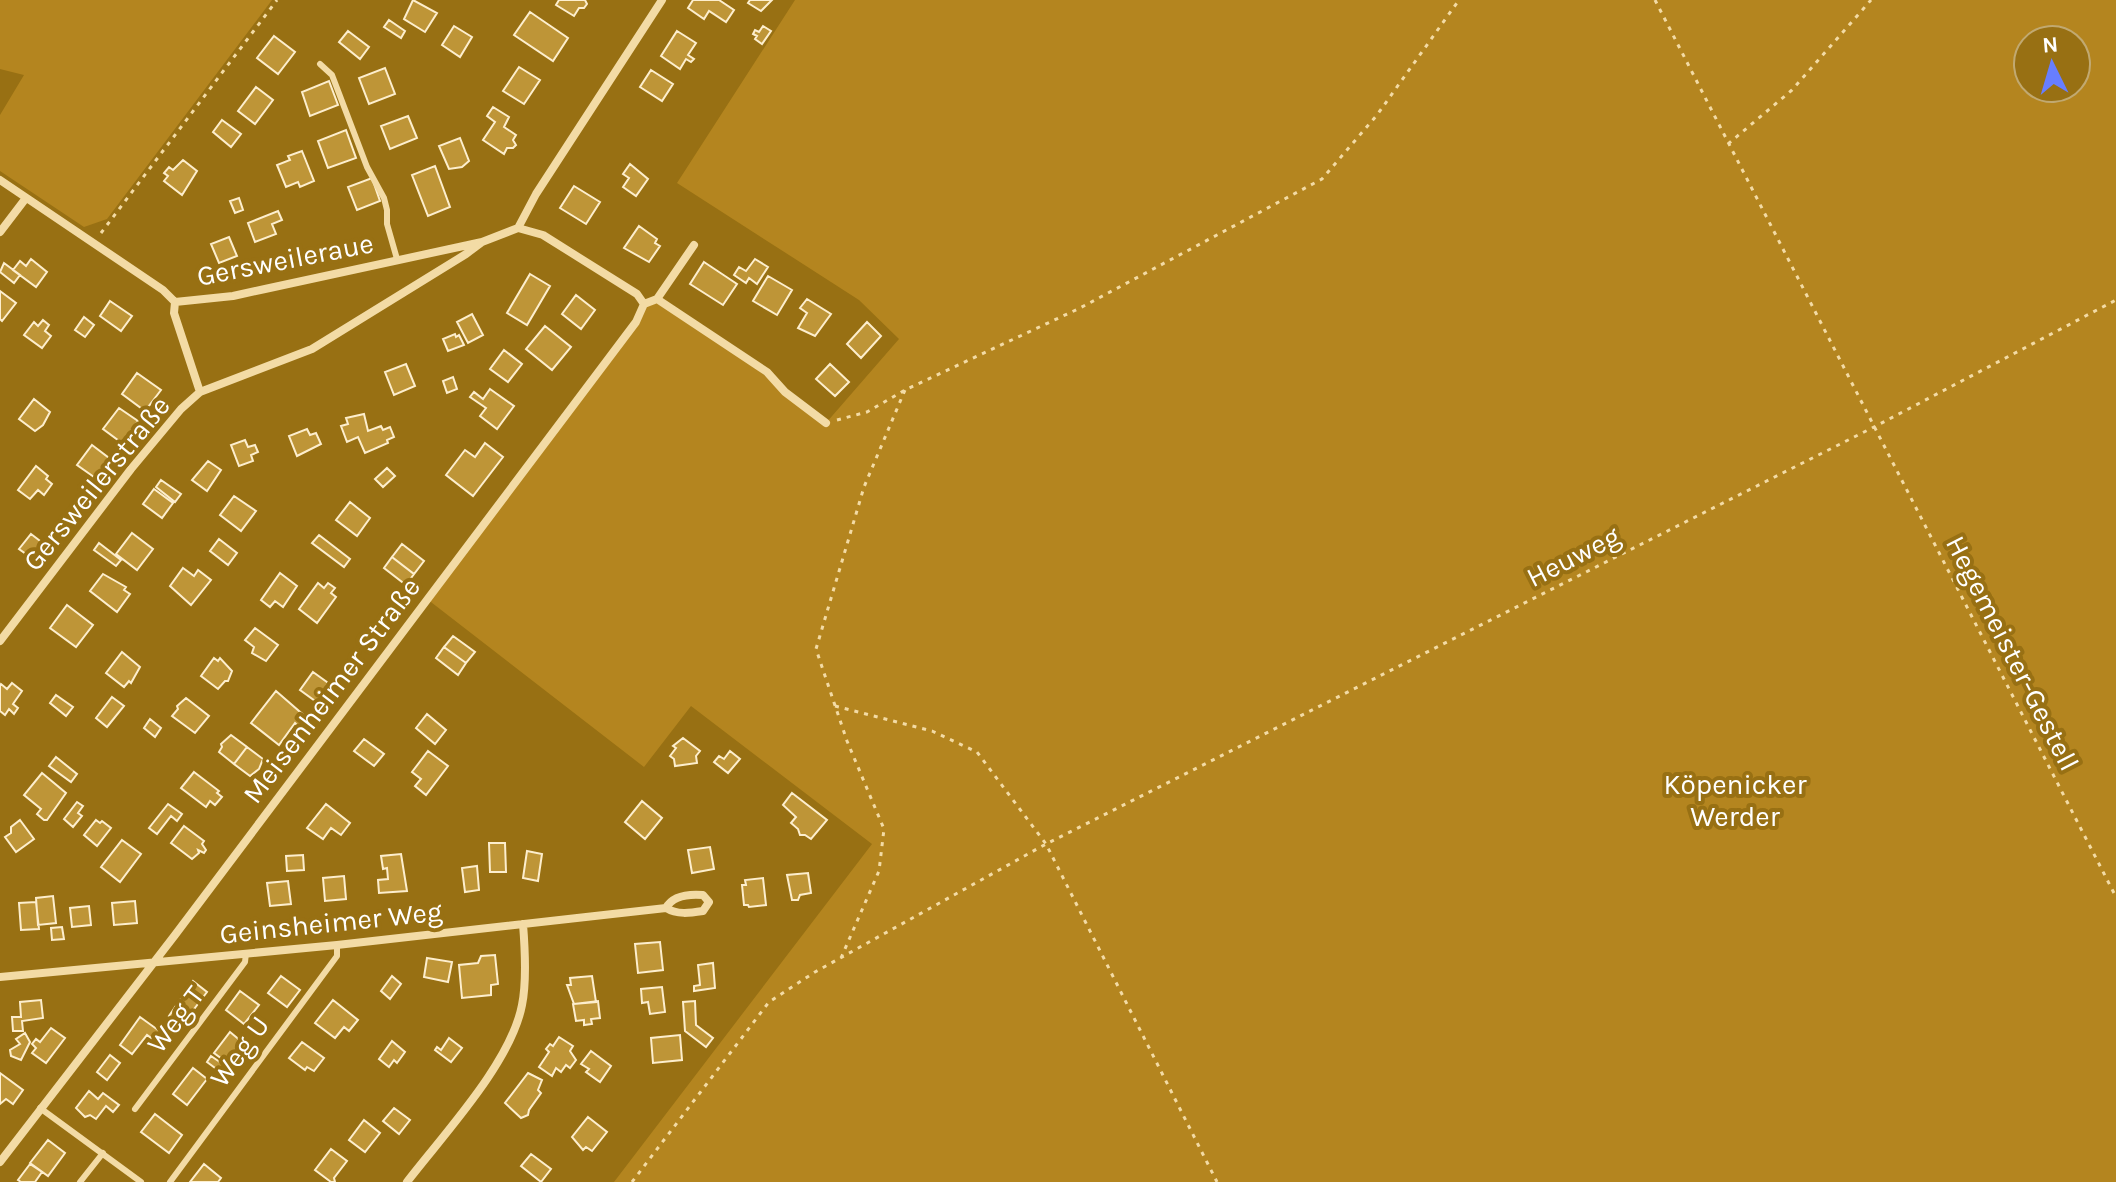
<svg xmlns="http://www.w3.org/2000/svg" width="2116" height="1182" font-family="Karla,sans-serif">
  <style>
    .green { fill: #b4851f; fill-rule: evenodd }
    .building { fill: #be9537; stroke: #fdeecd; stroke-width: 2 }
    .lines { fill: none; stroke-linecap: round; stroke-linejoin: round }
    .path { stroke: #f3dba5; stroke-width: 3; stroke-dasharray: 4 6; stroke-linecap: butt }
    .service { stroke: #f3dba5; stroke-width: 6 }
    .minor { stroke: #f3dba5; stroke-width: 8 }
    .labels { text-anchor: middle; stroke-width: 8; stroke-linejoin: round; paint-order: stroke }
    .street-label { font-size: 28px; fill: #fff; stroke: #987013 }
    .park-label { font-size: 28px; fill: #fff; stroke: #987013 }
  </style>
  <rect width="100%" height="100%" fill="#987013"/>
  <path class="green" d="M0,0H272L107,219L84,227L0,171V115L24,75L0,69Z
    M795,0H2116V1182H614L872,844L691,706L644,767L427,599L636,322L644,304L657,299L706,330L826,423L899,339L859,300L677,183ZM2028,40H2076V88H2028Z"/>
  <path class="building" d="M413,0L437,13L425,32L404,19Z
    M559,0H585L587,4L584,8H579L574,16L556,5Z
    M693,0H719L734,10L726,22L709,11L704,19L688,8Z
    M750,0H772L761,11L748,3Z
    M530,12L568,38L553,61L514,35Z
    M389,20L405,31L401,38L384,27Z
    M454,26L472,37L460,57L442,45Z
    M763,26L771,31L762,44L755,39L757,36L753,34L755,30L759,32Z
    M348,31L369,47L360,59L339,42Z
    M677,31L696,43L688,55L694,59L691,62L686,59L680,69L661,56Z
    M274,36L295,52L278,74L257,58Z
    M519,67L540,80L524,104L503,91Z
    M385,68L395,94L369,104L359,78Z
    M651,70L673,84L662,101L640,87Z
    M329,81L338,105L310,116L302,92Z
    M256,87L273,100L255,124L238,111Z
    M493,107L509,117L504,127L516,135L513,140L516,145L513,148H507L504,154L483,140L495,122L487,116Z
    M408,116L417,138L390,149L381,126Z
    M222,120L241,134L231,147L213,132Z
    M346,130L356,158L328,168L318,141Z
    M460,138L469,161L462,167L449,169L439,146Z
    M302,151L314,181L300,187L298,182L286,187L277,165L290,160L288,156Z
    M183,160L197,171L182,195L164,181L168,176L164,173L169,167L173,170Z
    M630,164L648,179L636,196L623,187L629,178L623,174Z
    M435,166L450,207L428,216L412,175Z
    M372,178L380,201L357,210L348,187Z
    M574,186L600,202L586,224L560,208Z
    M239,198L243,210L235,213L230,201Z
    M278,211L282,220L272,224L276,234L255,242L248,223Z
    M639,226L657,239L655,243L660,246L649,262L624,248Z
    M229,237L237,256L219,263L211,244Z
    M31,259L47,272L36,287L13,270L20,261L26,266Z
    M755,259L768,267L757,284L749,278L746,283L734,275L739,267L746,271Z
    M704,262L737,284L723,305L690,284Z
    M4,263L20,275L14,283L0,272Z
    M530,274L550,286L527,325L507,313Z
    M768,276L792,290L777,315L753,301Z
    M0,291L16,303L2,321L0,319Z
    M576,295L595,310L581,329L562,314Z
    M807,299L831,314L815,336L798,328L807,313L800,308Z
    M110,301L132,316L121,331L100,316Z
    M472,314L483,335L468,343L457,322Z
    M84,317L94,325L85,337L75,330Z
    M43,320L49,325L45,331L51,336L42,348L24,335L34,322L38,326Z
    M867,322L881,336L861,358L847,344Z
    M545,326L571,347L552,370L526,349Z
    M455,334L456,337L459,335L464,345L448,351L443,339Z
    M504,350L522,364L508,382L490,369Z
    M406,364L415,386L394,395L385,372Z
    M830,364L849,382L835,396L816,379Z
    M137,373L161,390L145,411L122,394Z
    M453,377L457,389L447,393L443,381Z
    M490,389L514,406L497,429L480,416L486,408L470,397L474,392L483,399Z
    M34,399L50,412L43,425L35,431L19,419Z
    M119,408L138,421L122,443L103,429Z
    M364,414L368,431L381,426L383,430L390,427L394,437L387,440L388,443L365,453L358,437L347,442L341,426L348,424L346,418Z
    M307,429L310,435L316,433L321,444L297,456L289,436Z
    M245,440L248,447L255,445L258,452L251,455L253,461L239,466L231,445Z
    M485,443L503,457L473,496L446,475L465,450L475,457Z
    M92,445L109,458L103,465L104,468L94,477L77,465Z
    M208,461L221,470L207,491L192,480Z
    M36,466L48,476L46,479L52,484L44,495L38,490L30,499L18,490Z
    M387,468L395,476L383,487L375,479Z
    M161,480L181,494L175,502L156,487Z
    M154,489L173,503L162,518L143,504Z
    M234,496L256,511L241,531L220,515Z
    M350,502L370,518L357,536L336,520Z
    M132,533L153,549L137,570L116,554Z
    M31,534L44,544L33,559L19,549Z
    M319,535L350,559L344,567L312,543Z
    M219,539L237,553L228,565L210,551Z
    M99,543L121,560L116,566L94,550Z
    M402,544L424,561L414,574L392,557Z
    M392,557L414,574L406,585L384,568Z
    M183,568L194,576L198,570L211,580L191,605L170,586Z
    M280,573L297,586L283,607L275,601L270,607L261,600Z
    M103,574L126,587L124,590L130,594L117,612L90,591Z
    M318,583L324,588L328,583L335,588L331,593L336,597L317,623L299,609Z
    M67,605L93,625L76,647L50,628Z
    M255,628L278,645L266,661L252,653L254,647L245,640Z
    M453,636L475,652L466,663L444,647Z
    M444,647L466,663L458,675L436,658Z
    M122,652L140,667L131,683L129,681L124,687L106,673Z
    M214,658L218,661L220,658L232,671L228,681H225L218,689L201,676Z
    M313,672L331,685L318,703L300,690Z
    M12,683L22,691L13,704L18,708L14,714L9,709L5,715L0,711V686L1,684L7,689Z
    M276,691L307,718L300,728L295,723L279,745L251,723Z
    M56,695L73,707L66,716L50,703Z
    M112,697L124,706L107,727L96,718Z
    M186,698L209,716L195,733L172,716L178,709L177,706Z
    M427,714L446,730L435,744L416,728Z
    M150,719L161,728L155,737L144,728Z
    M231,735L247,747L234,764L219,752L222,747L221,744Z
    M683,738L700,751L696,756L697,763L675,766L674,759L670,756L676,748L673,746Z
    M364,739L384,754L374,766L354,751Z
    M247,747L263,759L259,769L250,776L234,764Z
    M428,751L448,766L426,795L415,786L421,779L412,772Z
    M730,751L740,759L728,773L714,762L719,756L724,759Z
    M56,757L77,774L71,782L49,766Z
    M194,772L219,791L217,793L222,797L215,805L210,801L206,807L181,788Z
    M42,773L66,793L47,820H44L37,814L41,809L24,795Z
    M792,793L827,820L811,839L805,835H800L798,829L791,823L796,817L783,805Z
    M642,801L662,818L645,839L625,822Z
    M77,802L83,806L78,813L82,816L73,827L64,819Z
    M168,804L182,814L177,821L171,816L157,834L149,828Z
    M326,804L350,823L341,835L331,828L323,839L307,828Z
    M20,820L34,839L16,852L5,837L11,833V827Z
    M96,820L100,823L102,821L111,828L97,846L84,835Z
    M184,826L204,841L202,844L206,850L204,853L198,850L199,853L192,859L171,843Z
    M122,840L141,854L120,882L101,867Z
    M489,843H505L506,872H490Z
    M710,847L714,869L692,873L688,850Z
    M527,851L542,854L538,881L523,878Z
    M401,854L407,891L379,893L378,880L388,879L387,868L383,869L381,856Z
    M303,855L304,870L287,871L286,856Z
    M477,866L479,890L465,892L462,868Z
    M808,873L811,893L800,895L798,900H792L787,875Z
    M344,876L346,899L325,901L323,878Z
    M763,878L766,905L749,907L748,905H744L742,885H746L745,880Z
    M288,881L291,904L270,906L267,883Z
    M53,896L56,923L38,925L36,898Z
    M135,901L137,923L114,925L112,903Z
    M36,902L39,929L21,930L19,903Z
    M89,906L91,925L72,927L70,908Z
    M62,927L64,939L52,940L51,928Z
    M660,942L663,970L638,973L635,944Z
    M495,955L498,984L491,985V995L462,998L459,965L478,963L481,956Z
    M427,958L452,962L448,982L424,977Z
    M713,963L715,988L694,991V986L700,985L698,965Z
    M281,976L300,990L287,1007L268,993Z
    M392,976L401,984L390,999L381,991Z
    M592,976L596,1002L574,1004L567,985H571L570,978Z
    M193,981L207,992L182,1025L169,1016Z
    M662,987L665,1012L650,1014L648,1002L642,1003L641,989Z
    M240,991L259,1005L244,1024L226,1010Z
    M41,1000L43,1018L22,1021L23,1031H13L12,1017H21L20,1002Z
    M333,1000L358,1020L349,1031L344,1027L335,1038L315,1023Z
    M598,1001L600,1018L591,1019L592,1024L584,1025V1020L576,1021L573,1004Z
    M695,1001L696,1025L713,1038L706,1047L685,1031L683,1002Z
    M140,1017L158,1030L163,1024L173,1032L162,1046L147,1035L132,1054L120,1045Z
    M51,1028L65,1038L46,1063L32,1053L36,1048L32,1044L36,1039L40,1042Z
    M230,1032L248,1047L233,1067L214,1053Z
    M25,1033L30,1042L21,1060L11,1056L10,1050L20,1044L16,1039Z
    M680,1035L682,1060L653,1063L651,1038Z
    M559,1037L573,1046L570,1051L576,1060L570,1068L566,1065L561,1072L556,1068L552,1076L539,1067L549,1052L546,1049L550,1044L553,1046Z
    M449,1038L462,1048L451,1062L435,1050L437,1047L441,1050Z
    M392,1041L405,1052L397,1063L394,1060L389,1067L379,1059Z
    M302,1042L324,1058L314,1071L307,1067L305,1070L289,1058Z
    M591,1051L611,1066L600,1082L586,1072L589,1069L581,1064Z
    M110,1055L120,1063L107,1080L97,1072Z
    M211,1056L230,1069L226,1076L207,1062Z
    M193,1068L207,1079L187,1105L173,1094Z
    M0,1073L23,1090L13,1104L6,1099L0,1104Z
    M528,1073L542,1080L538,1090L541,1093L529,1110L528,1115L521,1118L505,1103Z
    M89,1091L98,1099L103,1093L119,1105L113,1112L106,1106L96,1119L90,1115L85,1117L76,1108Z
    M394,1108L410,1120L399,1134L383,1121Z
    M155,1114L182,1135L169,1153L141,1132Z
    M588,1117L607,1132L592,1151L586,1147L583,1150L572,1137Z
    M364,1120L380,1133L365,1152L349,1140Z
    M48,1140L65,1153L48,1176L30,1163Z
    M331,1149L347,1161L334,1178L335,1182H331L315,1170Z
    M531,1154L551,1169L541,1182L521,1166Z
    M30,1164L42,1172L35,1182H21L18,1180Z
    M204,1164L221,1178L218,1182H190Z"/>
  <g class="lines">
    <path class="path" d="M1655,0L2116,897
      M1728,144L1792,90L1871,0
      M101,233L277,0
      M837,420L867,412L905,390L1080,308L1322,179L1377,115L1459,0
      M835,706L932,731L977,752L1046,844L1217,1182
      M841,958L879,871L884,829L847,741L816,649L864,487L905,390
      M632,1182L769,1002L815,972L1046,844L1874,427L2116,300"/>
    <path class="service" d="M320,64L332,75L367,167L384,198L387,210V224L397,259
      M40,1108L141,1182
      M135,1109L245,962L246,953
      M80,1182L103,1153
      M170,1182L337,956V945"/>
    <path class="minor" d="M0,180L163,290L175,302
      M518,228L536,194L662,0
      M518,228L543,235L637,294L644,304
      M0,232L26,198
      M657,299L767,372L785,392L826,423
      M175,302L233,296L265,289L482,242L518,228
      M175,302L174,313L200,392
      M0,641L131,469L181,409L200,392L312,349L466,254L482,242
      M0,977L337,945L666,908C677,915 690,913 703,911L709,902L703,895C690,894 673,895 666,908
      M0,1162L175,935L636,322L644,304L657,299L694,245
      M407,1182C443,1135 511,1063 522,1005C527,981 525,949 523,924"/>
  </g>
  <g class="labels">
    <g class="street-label">
      <text transform="translate(285 259) rotate(-11)" y="10">Gersweileraue</text>
      <text transform="translate(96 483) rotate(-51)" y="10">Gersweilerstraße</text>
      <text transform="translate(1573 556) rotate(-27)" y="10">Heuweg</text>
      <text transform="translate(2013 653) rotate(63)" y="10">Hegemeister-Gestell</text>
      <text transform="translate(331 690) rotate(-53)" y="10">Meisenheimer Straße</text>
      <text transform="translate(331 922) rotate(-6)" y="10">Geinsheimer Weg</text>
      <text transform="translate(175 1019) rotate(-53)" y="10">Weg T</text>
      <text transform="translate(239 1051) rotate(-54)" y="10">Weg U</text>
    </g>
    <g class="park-label">
      <text x="1735" y="794">Köpenicker<tspan x="1735" dy="32">Werder</tspan></text>
    </g>
  </g>
  <g transform="translate(2052 64) rotate(355)"><circle r="38" fill="#987013" stroke="#c1a971" stroke-width="2"/>
  <path d="M0-6L14 30L0 20L-14 30Z" fill="#677eff"/>
  <text y="-12" font-size="22" font-weight="bold" text-anchor="middle" fill="#ffffff">N</text>
  </g>
</svg>
